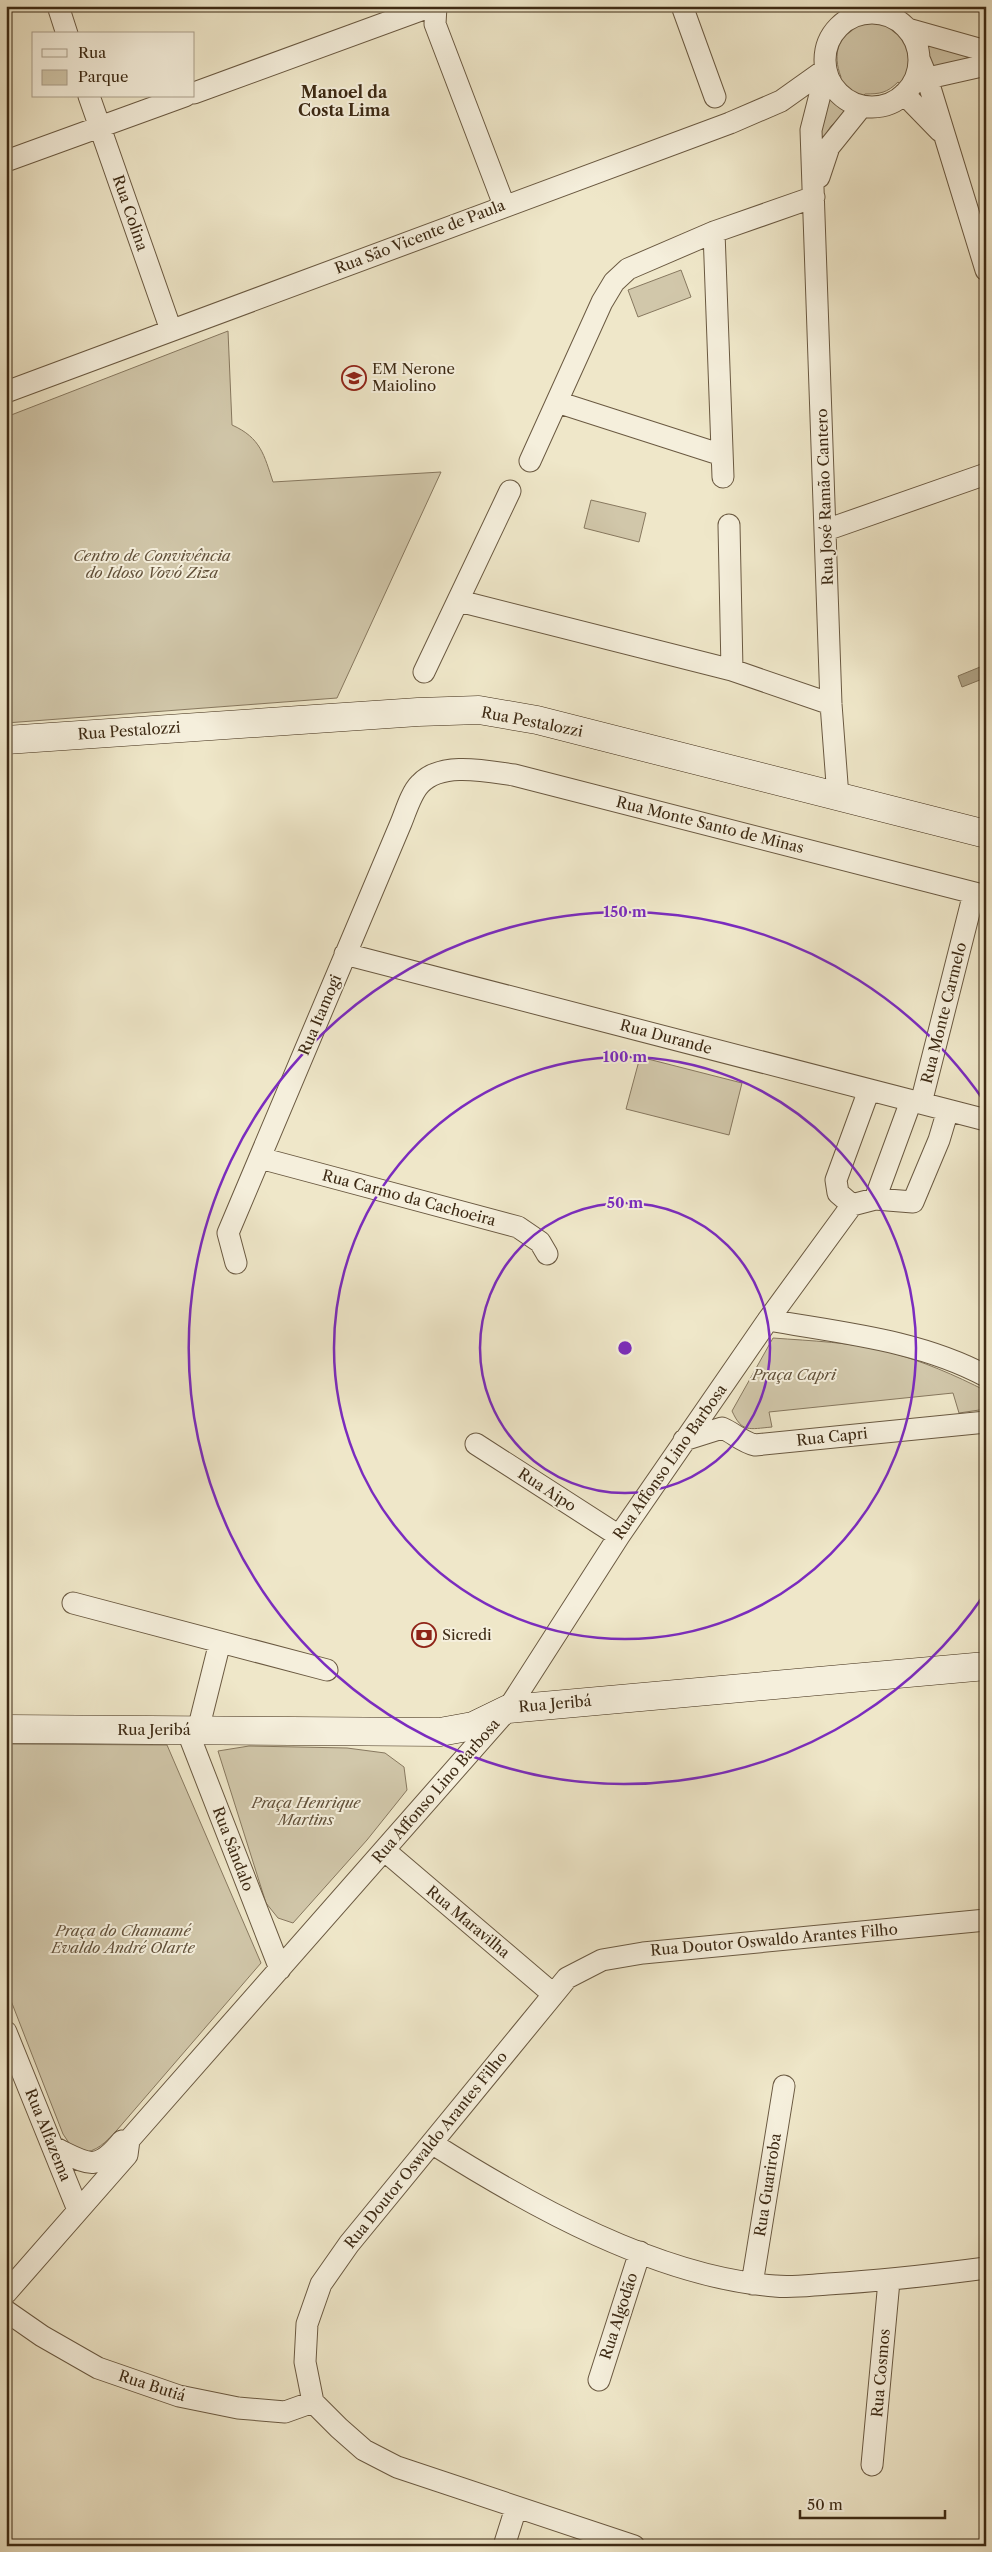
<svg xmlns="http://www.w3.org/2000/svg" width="992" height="2552" font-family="'Libre Caslon Text',serif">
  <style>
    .green { fill: #d1c7aa; stroke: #87785f }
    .water { fill: #b2a78b; stroke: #83755b }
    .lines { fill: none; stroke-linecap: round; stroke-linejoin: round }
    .street-casing { stroke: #6a5941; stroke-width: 23 }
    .secondary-casing { stroke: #3d2a14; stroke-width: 29 }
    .street { stroke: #f5efdc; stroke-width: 21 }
    .secondary { stroke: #f5efdc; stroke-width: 28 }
    .ring { fill: none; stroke: #7b2cbf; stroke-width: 2.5 }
    .labels { text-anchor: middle; stroke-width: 4; stroke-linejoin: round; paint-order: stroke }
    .street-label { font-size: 15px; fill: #3d2a14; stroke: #f5efdc }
    .poi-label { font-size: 15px; fill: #3d2a14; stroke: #f5efdc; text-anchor: start }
    .park-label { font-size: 15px; font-style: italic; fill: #62513a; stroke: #f5efdc }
    .neighbourhood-label { font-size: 16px; font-weight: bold; fill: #3d2a14; stroke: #f5efdc }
    .centre { fill: #7b2cbf; stroke: #f5efdc; stroke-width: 2.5 }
    .ring-label { font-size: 15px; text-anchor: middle; font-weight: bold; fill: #7b2cbf; stroke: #f5efdc; stroke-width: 4; stroke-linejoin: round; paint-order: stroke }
  </style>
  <rect width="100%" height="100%" fill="#efe7c9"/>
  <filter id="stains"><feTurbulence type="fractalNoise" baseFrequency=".004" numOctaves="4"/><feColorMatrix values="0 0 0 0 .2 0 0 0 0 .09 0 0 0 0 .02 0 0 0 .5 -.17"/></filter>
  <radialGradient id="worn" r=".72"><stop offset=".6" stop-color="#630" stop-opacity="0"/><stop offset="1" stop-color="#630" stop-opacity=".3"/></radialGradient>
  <path class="green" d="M862,6H890L895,29L902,36L986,56L920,74L927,100L920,102L898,82C887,93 880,94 865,94L831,126L815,151L824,109L841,77C832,54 838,35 860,22Z
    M681,270L691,297L638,317L628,290Z
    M228,331L232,425C261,438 264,455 273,482L441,472L337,698L6,723V417Z
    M591,500L646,513L639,542L584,528Z
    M640,1057L742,1083L729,1135L626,1109Z
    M773,1338C812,1341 851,1342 889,1352C922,1361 955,1375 986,1391V1409L959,1413L953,1393L769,1412L772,1427C749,1429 742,1433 732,1411Z
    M6,1744L167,1745L261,1963L117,2130C106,2142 97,2152 80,2153L71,2146L63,2134L6,1988Z
    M249,1746L347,1748L385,1753L404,1767L407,1790L367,1840L293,1923L278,1918L266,1903L218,1751Z"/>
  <path class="water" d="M980,667L985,678L962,687L958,676Z"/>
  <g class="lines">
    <defs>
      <path id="street" d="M58,6L67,34
        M436,6L435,24L504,205
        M682,6L715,97
        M825 60a47 47 0 1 1 94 0a47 47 0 1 1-94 0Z
        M908,29L986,51
        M920,61L927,78L986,270
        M826,71L811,130L831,704L838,797
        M915,81L986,65
        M194,93L432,6
        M904,94L940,131
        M89,96L171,330
        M6,161L185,96
        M819,177L829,147L862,106
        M714,232L723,477
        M6,392L730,123L781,101L826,69
        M557,402L722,455
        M530,461L602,302L614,282L628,269L714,232L814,197
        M729,525L732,670
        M826,530L986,474
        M459,601L732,670L831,704
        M424,672L510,491
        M345,954L986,1120
        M921,1103L974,893
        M260,1158L518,1227L540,1242L547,1254
        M875,1199L911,1101
        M852,1205L838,1193L836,1180L869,1090
        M236,1263L228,1233L401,823C406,811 411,793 420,784C441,761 486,771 514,775L986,896
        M768,1320C841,1333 919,1340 986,1376
        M684,1440L722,1428C734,1433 742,1442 755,1445L986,1422
        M476,1444L619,1536
        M73,1603L327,1670
        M187,1730L280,1969
        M198,1730L220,1642
        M384,1850L553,1994
        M6,2032L78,2210
        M433,2144C531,2206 658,2277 775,2286C792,2288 811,2285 828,2284C881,2281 933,2275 986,2268
        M53,2147C87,2163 95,2174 122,2141
        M752,2284L784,2086
        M6,2293L127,2155L129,2140L508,1709L619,1536L768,1320L852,1205L875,1199L913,1202L939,1140L948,1110
        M6,2311L42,2336L98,2368L179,2396L238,2408L285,2412L313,2402
        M599,2380L640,2252
        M872,2465L889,2281
        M504,2546L516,2508
        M634,2546L397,2467L364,2450L339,2428L313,2402L305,2362L307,2324L321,2284L349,2244L567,1978L602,1960L643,1953L986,1920"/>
      <path id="secondary" d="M6,740L418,712L479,710L537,720L986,834
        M6,1729L440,1732L473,1726L508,1709L986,1666"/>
    </defs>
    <use href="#street" class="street-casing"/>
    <use href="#secondary" class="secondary-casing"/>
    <use href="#street" class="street"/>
    <use href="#secondary" class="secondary"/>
  </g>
  <g class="ring">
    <circle cx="625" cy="1348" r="145"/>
    <circle cx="625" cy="1348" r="291"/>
    <path d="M984 1595A436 436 0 1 1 984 1101"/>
  </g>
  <defs>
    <symbol id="school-ring" viewBox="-11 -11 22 22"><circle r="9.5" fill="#f5efdc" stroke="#8f2418" stroke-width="1.5"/><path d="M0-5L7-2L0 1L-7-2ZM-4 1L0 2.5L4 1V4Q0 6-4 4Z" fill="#8f2418"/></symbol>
    <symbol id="bank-ring" viewBox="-11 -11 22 22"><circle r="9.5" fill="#f5efdc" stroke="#8f2418" stroke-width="1.5"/><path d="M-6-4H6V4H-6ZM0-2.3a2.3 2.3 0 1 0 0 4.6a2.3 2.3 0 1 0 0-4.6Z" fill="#8f2418"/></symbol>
  </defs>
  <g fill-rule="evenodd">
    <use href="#school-ring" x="340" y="364" width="28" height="28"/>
    <use href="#bank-ring" x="410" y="1621" width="28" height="28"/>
  </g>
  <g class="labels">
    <g class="street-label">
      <text transform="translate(130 213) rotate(71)" y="5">Rua Colina</text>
      <text transform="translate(420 237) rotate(-21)" y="5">Rua São Vicente de Paula</text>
      <text transform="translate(825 497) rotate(-92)" y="5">Rua José Ramão Cantero</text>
      <text transform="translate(532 722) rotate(11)" y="5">Rua Pestalozzi</text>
      <text transform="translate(129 731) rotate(-4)" y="5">Rua Pestalozzi</text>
      <text transform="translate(710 825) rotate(14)" y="5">Rua Monte Santo de Minas</text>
      <text transform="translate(944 1013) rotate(-76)" y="5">Rua Monte Carmelo</text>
      <text transform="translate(320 1015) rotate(-67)" y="5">Rua Itamogi</text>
      <text transform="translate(666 1037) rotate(15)" y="5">Rua Durande</text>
      <text transform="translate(409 1198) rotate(15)" y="5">Rua Carmo da Cachoeira</text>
      <text transform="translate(832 1437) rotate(-6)" y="5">Rua Capri</text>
      <text transform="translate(670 1462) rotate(-55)" y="5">Rua Affonso Lino Barbosa</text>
      <text transform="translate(547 1490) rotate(33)" y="5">Rua Aipo</text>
      <text transform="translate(555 1704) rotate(-5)" y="5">Rua Jeribá</text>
      <text x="154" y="1735">Rua Jeribá</text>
      <text transform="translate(436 1791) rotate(-49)" y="5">Rua Affonso Lino Barbosa</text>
      <text transform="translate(233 1849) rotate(69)" y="5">Rua Sândalo</text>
      <text transform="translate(468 1922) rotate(40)" y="5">Rua Maravilha</text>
      <text transform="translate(774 1940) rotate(-5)" y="5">Rua Doutor Oswaldo Arantes Filho</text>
      <text transform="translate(48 2135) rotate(68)" y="5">Rua Alfazema</text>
      <text transform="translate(426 2150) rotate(-51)" y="5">Rua Doutor Oswaldo Arantes Filho</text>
      <text transform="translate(768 2185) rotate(-81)" y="5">Rua Guariroba</text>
      <text transform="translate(619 2316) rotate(-72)" y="5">Rua Algodão</text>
      <text transform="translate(881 2373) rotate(-85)" y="5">Rua Cosmos</text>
      <text transform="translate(152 2386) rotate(18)" y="5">Rua Butiá</text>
    </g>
    <g class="poi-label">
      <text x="372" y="374">EM Nerone<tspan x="372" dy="17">Maiolino</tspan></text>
      <text x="442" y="1640">Sicredi</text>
    </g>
    <g class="park-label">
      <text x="152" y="561">Centro de Convivência<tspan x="152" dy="17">do Idoso Vovó Ziza</tspan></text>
      <text x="794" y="1380">Praça Capri</text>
      <text x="306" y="1808">Praça Henrique<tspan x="306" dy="17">Martins</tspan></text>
      <text x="123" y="1936">Praça do Chamamé<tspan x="123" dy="17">Evaldo André Olarte</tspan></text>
    </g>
    <g class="neighbourhood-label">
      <text x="344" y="98">Manoel da<tspan x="344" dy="18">Costa Lima</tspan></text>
    </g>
  </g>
  <circle cx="625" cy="1348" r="8" class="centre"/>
  <g class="ring-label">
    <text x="625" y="917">150 m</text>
    <text x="625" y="1062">100 m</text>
    <text x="625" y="1208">50 m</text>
  </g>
  <rect width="992" height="2552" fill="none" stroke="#efe7c9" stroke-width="25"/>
  <rect x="8" y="8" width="977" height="2537" fill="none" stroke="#3d2a14" stroke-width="2.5"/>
  <rect x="12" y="12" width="967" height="2527" fill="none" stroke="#3d2a14"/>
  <rect x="32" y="32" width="162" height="65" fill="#f5efdc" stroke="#aba08c"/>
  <rect x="42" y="49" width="25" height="8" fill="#f5efdc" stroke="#aba08c"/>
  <text x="78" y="58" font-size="15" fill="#3d2a14">Rua</text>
  <rect x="42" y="70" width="25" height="15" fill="#d1c7aa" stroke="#aba08c"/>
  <text x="78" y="82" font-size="15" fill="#3d2a14">Parque</text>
  <path d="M800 2510v8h145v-8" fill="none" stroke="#3d2a14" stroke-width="2.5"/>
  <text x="807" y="2510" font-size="15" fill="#3d2a14" stroke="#f5efdc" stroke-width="4" paint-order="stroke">50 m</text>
  <rect width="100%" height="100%" filter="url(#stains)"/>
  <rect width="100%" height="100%" fill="url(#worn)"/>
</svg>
